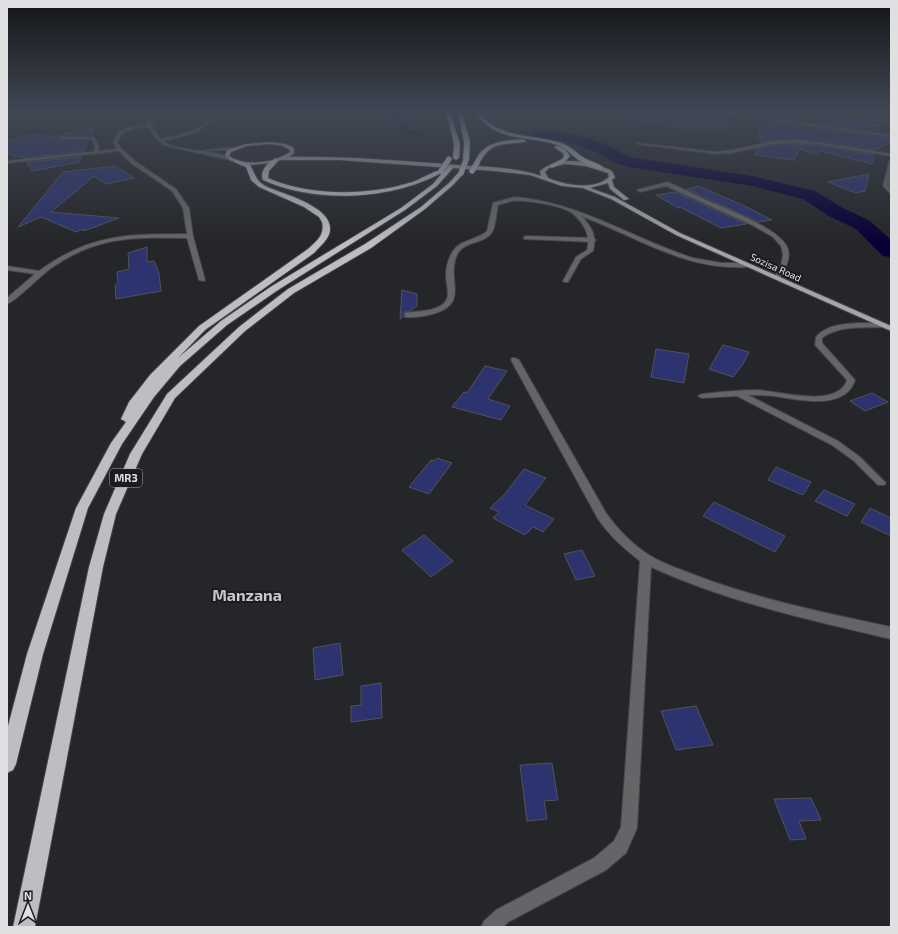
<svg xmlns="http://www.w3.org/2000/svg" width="898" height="934" font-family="'Exo 2',sans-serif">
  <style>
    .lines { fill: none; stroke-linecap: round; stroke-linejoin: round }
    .stream { fill: #070036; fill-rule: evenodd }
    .river { fill: #070036; fill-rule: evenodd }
    .building { fill: #2c336e; stroke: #525357 }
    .lane-casing { stroke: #434447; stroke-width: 2 }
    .street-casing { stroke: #434447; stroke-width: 2 }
    .primary-casing { stroke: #434447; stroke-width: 2 }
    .highway-casing { stroke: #434447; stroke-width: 2 }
    .lane { fill: #656567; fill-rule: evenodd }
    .street { fill: #656567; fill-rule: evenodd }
    .primary { fill: #a4a5a9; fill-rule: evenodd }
    .highway { fill: #bdbec3; fill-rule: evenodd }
    .highway-bridge-casing { stroke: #434447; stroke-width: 6; stroke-linecap: butt }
    .highway-bridge { stroke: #bdbec3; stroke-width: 5.5 }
    .labels { text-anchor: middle; stroke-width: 4; stroke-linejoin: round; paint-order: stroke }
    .far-street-label { font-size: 10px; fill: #dfe0e2; stroke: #1b1c1f }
    .shield { fill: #1b1c1f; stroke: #a4a5a8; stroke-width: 1 }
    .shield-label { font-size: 11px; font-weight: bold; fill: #dfe0e2 }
    .near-neighbourhood-label { font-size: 16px; font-weight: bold; fill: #c8c9ce; stroke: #1b1c1f }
  </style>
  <rect width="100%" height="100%" fill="#252629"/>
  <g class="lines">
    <path class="stream" d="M392,112H394V117L411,132L422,133L423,135L409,133L392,117Z
      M520,131L540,133L541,134L540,135L519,132Z"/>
    <path class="river" d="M540,130L563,132L591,139L609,146L629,157L752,176L815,191L843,208L870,221L891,240V257L883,256L856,229L829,216L803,199L752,186L629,167L615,163L598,153L580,146L563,141L535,137L533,134L535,131Z"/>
  </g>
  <path class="building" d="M637,112H687L726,116L727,131L688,128L637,121Z
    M823,118L851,121L852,119L868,121L866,124L879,125L877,131L820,124Z
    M764,122L875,136L891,139V142L875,150L795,139L773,140L760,142L762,139L757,138Z
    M95,127L91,136L59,137L61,140H88L84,151L24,158L22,156L15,157L7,152V141L33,134L53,137Z
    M795,144L822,146L874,155L872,164L821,151L816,154L799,149L794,160L755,155L757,149L773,145Z
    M81,157L79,162L32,171L27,162Z
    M116,166L134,178L106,184L94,176L51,212L119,218L84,231L83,229L76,232L41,217L18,227L63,172Z
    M869,174L865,191L856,193L828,182Z
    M699,186L749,208L772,220L758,222L687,189Z
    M675,192L746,224L721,228L680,207L678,208L656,195Z
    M147,247V262L154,261L159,273L161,291L116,299L115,285L118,283L117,272L129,269L128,253Z
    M402,290L417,294V306L410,311L404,312V316L400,319Z
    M723,345L749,352L743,364L733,377L709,369Z
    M656,349L689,354L684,383L651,377Z
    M485,366L507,371L488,399L510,406L501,420L452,407L464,392L467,393Z
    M872,393L888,402L865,411L850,401Z
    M437,458L452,463L429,494L409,487L431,460L434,461Z
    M776,467L811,482L803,495L768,480Z
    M524,469L546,478L525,505L554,519L543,532L533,527L525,535L493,518L499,512L490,508L504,495Z
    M824,490L855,504L847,516L815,501Z
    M714,502L785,536L775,552L703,516Z
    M870,508L891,518V536L861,522Z
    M424,535L453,561L431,577L402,550Z
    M582,550L595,576L576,580L564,554Z
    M340,643L343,675L315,680L313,648Z
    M381,683L382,718L351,722V706L361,705V686Z
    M696,706L713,745L676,750L661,711Z
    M552,763L558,800L544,801L547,819L527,821L520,765Z
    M811,798L821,820L799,821L806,839L790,840L774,799Z"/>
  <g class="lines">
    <defs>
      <path id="lane" d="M60,137H94L99,146L98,152L96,153L94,152L95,146L92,139H61Z
        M526,236L593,238L596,240L593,242L524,239V237Z
        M858,323H883L886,325L883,327C863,328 839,325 822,338V343L855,380C845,412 797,399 773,396C765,395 756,395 748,395L838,441L860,457L886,483L884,485H878L854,461L832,445L737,396L702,398L698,396L702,394C721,392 739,390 757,390C780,391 837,409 847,380L815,345L816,337C826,325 843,324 858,323Z"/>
      <path id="street" d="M150,112H154L150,117L153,127L160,139C178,135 205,132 211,112H215C208,133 182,137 163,141C183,154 211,147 231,159L229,160L163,145L153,135L149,128L139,127L124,132L117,142L122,149L135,161L176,189L189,208L193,236L205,280L204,281L199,280L187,238C133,237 96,236 50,269C40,276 15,302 7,304V298L35,274L7,270V266L39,271C89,234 128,234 187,234L183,208L172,191L131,163L119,151L7,163V161L117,149L113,142L120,130L139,125L148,126L146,117Z
        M714,112H725L891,135V137Z
        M810,112H822L891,121V123Z
        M795,140L822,143L891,154V156L822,145L795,143L773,144L732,153L716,154L637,144L639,143L716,152L732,150L773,141Z
        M236,147L238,149L208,151L206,150Z
        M891,161V174L889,186L891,189V194L883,186L889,162Z
        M667,182C680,187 694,194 706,200C727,209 775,227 786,245C793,256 785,270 779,279L774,278L781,265L783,255L781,246L773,237L752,225L666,186L640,192L637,190Z
        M514,197C580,202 631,238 693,258L722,263H746L749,265L746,267C685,271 636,236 581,216C592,227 597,235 593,251L581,259L568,282H564L563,281L576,257L587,250C591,235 584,223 572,213C564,206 523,199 512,201C507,202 502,204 498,205C496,213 496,226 492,232C485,244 465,241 458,253C444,278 472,303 433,314C425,316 414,318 405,317V313C414,311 424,312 433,309C455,302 446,291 446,274C446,267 449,257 453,251C461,239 478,240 487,231L493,203Z
        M512,358H515L519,360L606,513C618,530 632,544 649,555C665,565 683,570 700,577C762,600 826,613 891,627V639C809,620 728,602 651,567L637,828L626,853L606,870L508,922L503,927H481L484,921L496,910L594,858L614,841L621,827L640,561C623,548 610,536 598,519L511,360Z"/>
      <path id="primary" d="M270,142L286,144L294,148V153L289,157C345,156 401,161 457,165C484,167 515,167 541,176L540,171C559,155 591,161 612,171L615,177L612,180L614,187L629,199L624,200L610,189L608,183L590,188L615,197L680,233L891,326V331L676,235L611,199L583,188L562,186L530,175L495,171L339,160H281L270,163L250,165L231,161L225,156L227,150L246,144ZM270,144L283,146L290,150V152C274,163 246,167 229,156L231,152L247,146ZM565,164L585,166L608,173L609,177C594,191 565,185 548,178L545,172L549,168Z"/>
      <path id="highway" d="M446,112H450L460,144L459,158L456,160L453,158L454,144Z
        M458,112H462L470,142L469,160L466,162L463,160L464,142Z
        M475,112H479C498,139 532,134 561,143C571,146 577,154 586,159C592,162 598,163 603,167L600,169C593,167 586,164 580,161C572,156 566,148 557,145C527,135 495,143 475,112Z
        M523,139L526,141L525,142C501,146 492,140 479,164L474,163C484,141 501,141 523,139Z
        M555,146C562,145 567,151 570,156L566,161L552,168L550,167V165L562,159L564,156L563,153L555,148Z
        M276,158L279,160L269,171L268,178C308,196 367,196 409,183C419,181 435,169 443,170V172L448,167L453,168L437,186L405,210L278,290L227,325L180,366L154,397L122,444L88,508L43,654L16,764L13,770L7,773V730L27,654L76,508L111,443L126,422L121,419L129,402L150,375L199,326L308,249C317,241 325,235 322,222L319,217L304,207L259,187L251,180L246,167L234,162V160L250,165C254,171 255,178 261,183C267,188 276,190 283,193C297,198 330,210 330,228C331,238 320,246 314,253L205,330L178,358L221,321L272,286L401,208L433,184L443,172C393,200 316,204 263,180C259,171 268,162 276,158Z
        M459,172L464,173L453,185L425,209L371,248L294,293L245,331L175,398L142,454L116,514L103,567L35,927H13L89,567L104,514L130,454L167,394L239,327L288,289L365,244L421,207L449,183Z"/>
    </defs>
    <use href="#lane" class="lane-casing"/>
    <use href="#street" class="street-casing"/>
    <use href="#primary" class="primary-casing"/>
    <use href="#highway" class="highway-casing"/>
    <use href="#lane" class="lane"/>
    <use href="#street" class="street"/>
    <use href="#primary" class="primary"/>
    <use href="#highway" class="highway"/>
    <defs>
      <path id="highway-bridge" d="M441,171L449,159
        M472,171L477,163
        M461,173L466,160"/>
    </defs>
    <use href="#highway-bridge" class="highway-bridge-casing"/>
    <use href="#highway-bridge" class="highway-bridge"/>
  </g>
  <linearGradient id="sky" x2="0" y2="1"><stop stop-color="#141517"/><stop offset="0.46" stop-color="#404754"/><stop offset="1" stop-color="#404754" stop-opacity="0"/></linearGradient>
  <rect width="898" height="243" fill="url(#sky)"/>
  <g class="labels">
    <g class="far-street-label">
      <text transform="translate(776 267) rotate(24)" y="4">Sozisa Road</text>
    </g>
    <rect class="shield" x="110" y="469" width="32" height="18" rx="3"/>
    <g class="shield-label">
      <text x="126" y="482">MR3</text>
    </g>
    <g class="near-neighbourhood-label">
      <text x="247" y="601">Manzana</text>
    </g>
  </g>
  <rect width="898" height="934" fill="none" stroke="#dfe0e2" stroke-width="16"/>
  <g transform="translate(28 906)" stroke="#1b1c1f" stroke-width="3" paint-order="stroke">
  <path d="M0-3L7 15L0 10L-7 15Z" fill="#dfe0e2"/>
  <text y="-6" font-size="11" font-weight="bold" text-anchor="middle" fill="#dfe0e2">N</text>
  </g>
</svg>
